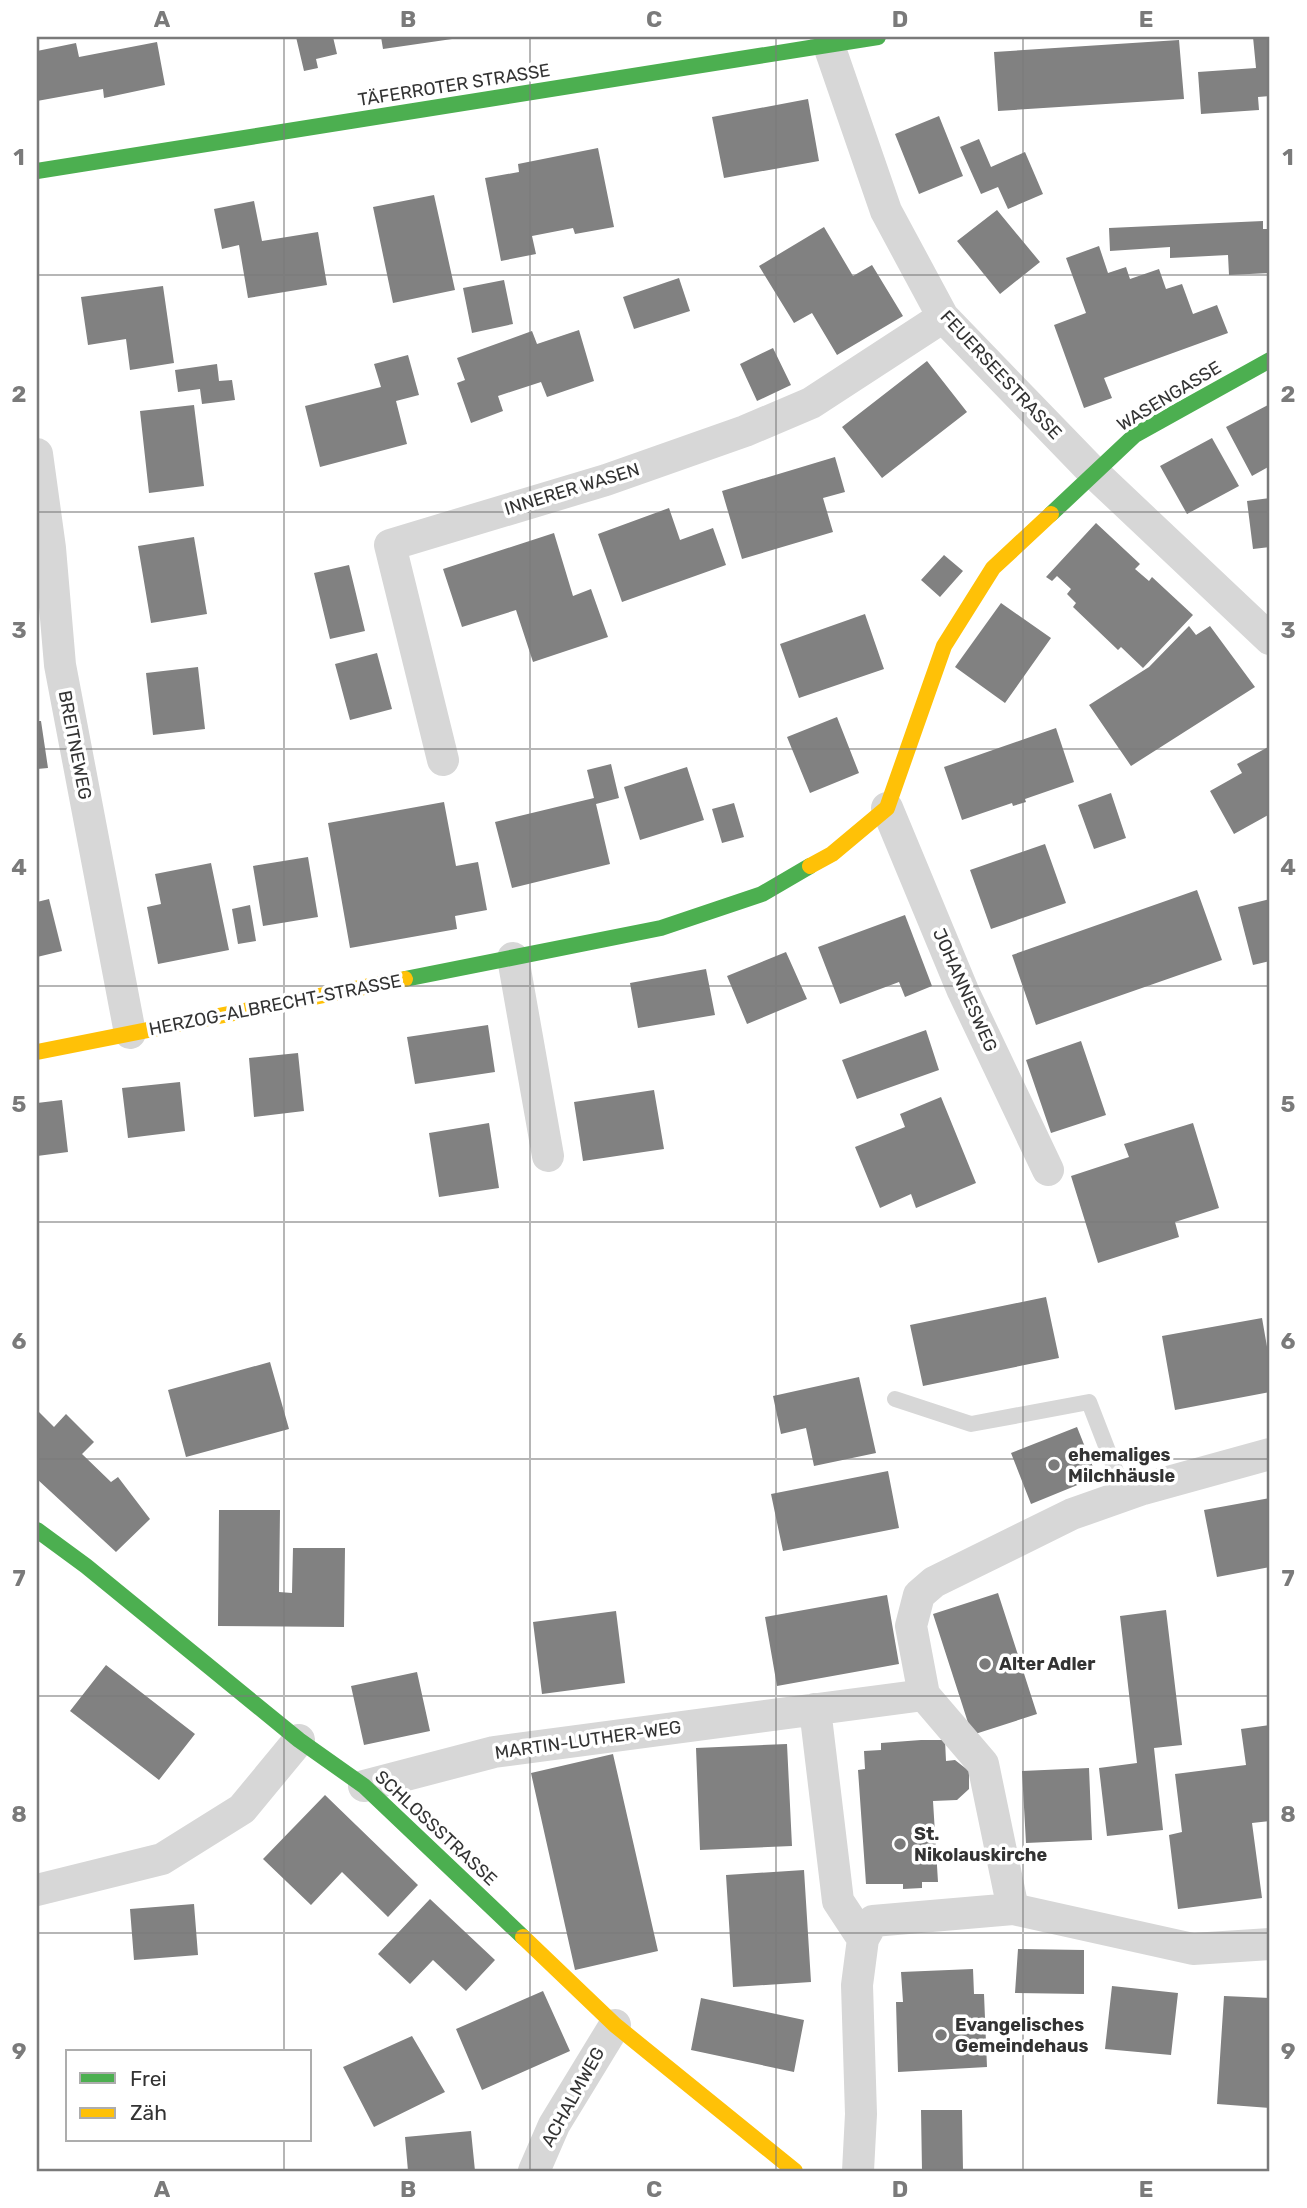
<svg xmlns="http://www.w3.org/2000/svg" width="1307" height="2208" font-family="Rubik,sans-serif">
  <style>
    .building { fill: #818181 }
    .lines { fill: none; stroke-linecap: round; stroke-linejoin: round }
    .lane { stroke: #d7d7d7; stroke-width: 16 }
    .street { stroke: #d7d7d7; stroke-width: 32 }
    .fast { stroke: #4caf50; stroke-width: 16 }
    .slow { stroke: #ffc107; stroke-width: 16 }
    .grid { fill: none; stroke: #7a7a7a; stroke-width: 2; stroke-opacity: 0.55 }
    .poi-dot { fill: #7a7a7a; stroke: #fff; stroke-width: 2.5 }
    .labels { text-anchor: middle; stroke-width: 7; stroke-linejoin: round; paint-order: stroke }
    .street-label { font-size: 18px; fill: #333; stroke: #fff }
    .poi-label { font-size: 18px; font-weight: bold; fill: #333; stroke: #fff; text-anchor: start }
    .neatline { fill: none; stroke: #7a7a7a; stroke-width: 2.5 }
    .grid-label { font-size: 23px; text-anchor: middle; font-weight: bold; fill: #7a7a7a }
  </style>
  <rect width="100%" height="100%" fill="#fff"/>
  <path class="building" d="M296,37H333L337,54L316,59L318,68L304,71Z
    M381,37H459V38L383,49Z
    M1253,37H1270V96L1258,97L1259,110L1201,114L1198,72L1256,68Z
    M1179,40L1184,99L998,111L994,52Z
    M157,42L165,85L104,98L103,89L37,101V51L76,43L79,57Z
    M808,99L819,161L724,178L712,117Z
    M939,116L963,176L919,194L895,134Z
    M979,139L991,167L1025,152L1043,194L1008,209L998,187L981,194L960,147Z
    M598,148L614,227L575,234L573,228L532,236L536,254L501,261L485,178L519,172L518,164Z
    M434,195L455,290L393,303L373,207Z
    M254,201L262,241L318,232L327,285L248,298L239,245L222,249L214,209Z
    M997,210L1040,262L1000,294L957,241Z
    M1263,221V229H1270V273L1229,275L1228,255L1170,258V247L1110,251L1109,228Z
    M824,227L853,276L872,265L903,316L837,355L812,313L794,323L759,266Z
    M1099,246L1108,273L1126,267L1130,279L1159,269L1166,289L1182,284L1193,314L1217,305L1228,333L1104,378L1112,398L1084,408L1054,325L1086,313L1066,258Z
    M679,278L690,311L634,329L623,297Z
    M504,280L513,324L472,333L463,288Z
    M163,286L174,363L130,370L126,339L88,345L81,297Z
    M579,330L594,381L547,397L541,382L498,396L503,411L471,423L457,383L465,380L457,358L532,331L537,344Z
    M773,348L791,385L757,401L740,364Z
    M408,355L419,395L396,401L407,444L320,467L305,406L381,387L374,364Z
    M927,361L967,412L882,478L842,427Z
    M217,364L219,381L232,380L235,400L202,404L200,389L178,392L175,370Z
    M194,405L204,486L149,493L140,411Z
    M1268,405L1270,410V466L1252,476L1226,427Z
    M1212,438L1239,486L1187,514L1160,466Z
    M835,457L845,492L823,498L833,532L742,559L722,491Z
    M1270,498V547L1253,549L1247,501Z
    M669,508L680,540L713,528L726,565L622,602L598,534Z
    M1096,523L1140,564L1135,569L1149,581L1152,577L1193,615L1143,668L1121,647L1118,650L1073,607L1076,603L1067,594L1071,589L1057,576L1052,581L1046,577Z
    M554,533L573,596L591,589L608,637L533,662L516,610L462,627L443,569Z
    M194,537L207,614L151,623L138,546Z
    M944,555L963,571L940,597L921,580Z
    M349,565L365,631L330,639L314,573Z
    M1001,603L1051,638L1005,703L955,667Z
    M865,614L884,669L799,698L780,644Z
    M1189,626L1196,635L1210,626L1255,687L1131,766L1089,705L1149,667Z
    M377,653L392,709L350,720L335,664Z
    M198,667L205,729L153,735L146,673Z
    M837,717L859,773L810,793L787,737Z
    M37,721H41L48,768L37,769Z
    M1056,728L1074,782L1025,799L1026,802L1013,806L1012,803L962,820L944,767Z
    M1270,746V814L1234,834L1210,791L1242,773L1237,764Z
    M611,764L619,798L596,804L610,864L512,888L495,822L594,798L587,770Z
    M687,767L704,820L640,840L624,787Z
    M1111,793L1126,838L1094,849L1078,805Z
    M444,802L456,866L478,862L487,910L455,916L457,929L350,948L328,823Z
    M734,803L744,837L722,843L712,809Z
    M1045,844L1066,903L991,929L970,870Z
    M308,857L318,917L263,926L253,866Z
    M211,863L229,950L158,964L147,907L161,904L155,874Z
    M1197,890L1222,960L1036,1025L1012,955Z
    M49,899L62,951L37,957V902Z
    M1270,899V961L1253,965L1238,907Z
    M250,905L256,941L238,944L232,909Z
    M905,915L932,986L905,997L899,982L840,1004L818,947Z
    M786,952L807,999L747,1024L727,976Z
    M706,969L715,1015L638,1028L630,983Z
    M488,1025L495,1072L415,1084L407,1037Z
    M926,1030L939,1070L857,1099L842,1060Z
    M1081,1041L1106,1115L1051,1133L1026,1060Z
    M298,1053L304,1111L254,1117L249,1058Z
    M180,1082L185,1131L128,1138L122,1088Z
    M654,1090L664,1149L583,1161L574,1102Z
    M941,1097L976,1183L916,1208L911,1194L880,1208L855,1147L905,1127L900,1114Z
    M62,1100L68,1152L37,1156V1103Z
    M489,1123L499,1188L439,1197L429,1133Z
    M1193,1123L1219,1208L1175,1222L1179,1237L1098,1263L1071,1176L1129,1157L1124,1144Z
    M1046,1297L1059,1358L923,1386L910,1325Z
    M1262,1318L1270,1364V1392L1175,1410L1162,1336Z
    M270,1362L289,1429L186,1457L168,1390Z
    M859,1377L876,1453L814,1466L806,1428L781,1434L773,1396Z
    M37,1410L54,1427L66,1414L94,1442L82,1454L111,1482L118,1477L150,1519L116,1552L37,1479Z
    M1077,1427L1097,1477L1031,1504L1011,1453Z
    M888,1471L899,1528L783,1551L771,1494Z
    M1270,1498V1567L1217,1577L1204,1510Z
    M219,1510H280L279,1592L292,1593L293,1548H345L344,1627L218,1626Z
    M998,1593L1037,1714L972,1735L933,1614Z
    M887,1595L899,1664L777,1686L765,1617Z
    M1166,1610L1182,1745L1154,1748L1163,1830L1107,1836L1099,1768L1137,1763L1120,1616Z
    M616,1611L625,1683L542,1694L533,1622Z
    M106,1665L195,1734L159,1780L70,1711Z
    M417,1672L430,1731L364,1745L351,1686Z
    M1270,1725V1821L1252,1823L1262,1898L1178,1909L1169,1835L1182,1832L1175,1774L1246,1765L1241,1729Z
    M921,1740H945L946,1761L955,1760L969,1771V1789L957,1800L933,1801L938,1882H922V1888L903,1889V1884H866L858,1770L865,1769L864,1751L881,1750V1743Z
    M787,1744L792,1846L700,1850L696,1748Z
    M613,1754L658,1951L575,1970L531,1773Z
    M1089,1768L1092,1840L1026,1843L1022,1771Z
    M325,1795L418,1885L388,1917L342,1872L311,1905L263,1859Z
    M804,1870L811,1982L733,1987L726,1875Z
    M430,1899L495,1960L466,1991L433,1960L410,1984L378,1954Z
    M194,1904L198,1955L134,1960L130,1909Z
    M1018,1949L1084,1950V1994L1015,1993Z
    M973,1969L974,1994H984L987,2067L898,2072L896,2002H903L901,1972Z
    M1112,1986L1178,1993L1171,2055L1105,2049Z
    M543,1991L570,2051L482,2090L456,2029Z
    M1224,1996L1270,1998V2108L1217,2104Z
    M701,1998L804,2020L794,2072L691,2050Z
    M412,2036L445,2092L374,2127L343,2067Z
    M921,2110H962L963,2171H922Z
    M471,2131L475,2171H408L405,2137Z"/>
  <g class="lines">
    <path class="lane" d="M895,1399L971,1424L1089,1402L1125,1495"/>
    <path class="street" d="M826,37L886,211L943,317L1093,472L1270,639
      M37,454L50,548L60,665L130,1033
      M443,760L390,545L606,480L745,431L811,403L943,317
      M887,808L963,991L1048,1170
      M513,958L548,1156
      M815,1709L838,1901L863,1939
      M364,1786L494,1752L924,1695
      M37,1890L162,1859L242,1809L299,1740
      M1013,1909L983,1764L924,1695L911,1626L919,1595L934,1582L1072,1514L1143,1489L1270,1454
      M534,2171L554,2125L615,2025
      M858,2171L861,2114L857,1985L863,1939L873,1921L1013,1909L1193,1949L1270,1944"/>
    <path class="fast" d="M37,171L878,37
      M1051,514L1135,435L1270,360
      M405,979L661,928L762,894L810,866
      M37,1530L86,1566L299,1740L364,1786L523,1937"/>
    <path class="slow" d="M810,866L832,854L887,808L944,646L993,568L1051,514
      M37,1052L405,979
      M523,1937L615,2025L795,2171"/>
  </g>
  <path class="grid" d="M284,37V2052M530,37V2171M776,37V2171M1023,37V2171M37,275H1270M37,512H1270M37,749H1270M37,986H1270M37,1222H1270M37,1459H1270M37,1696H1270M37,1933H1270M284,2140V2171"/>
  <g class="poi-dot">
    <circle cx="1054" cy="1465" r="7"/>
    <circle cx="985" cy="1664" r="7"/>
    <circle cx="900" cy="1844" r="7"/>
    <circle cx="941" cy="2035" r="7"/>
  </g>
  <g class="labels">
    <g class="street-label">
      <text transform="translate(454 85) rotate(-9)" y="6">TÄFERROTER STRASSE</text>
      <text transform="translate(1001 375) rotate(47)" y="6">FEUERSEESTRASSE</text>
      <text transform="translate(1169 396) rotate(-31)" y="6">WASENGASSE</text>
      <text transform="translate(572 489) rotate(-17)" y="6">INNERER WASEN</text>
      <text transform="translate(75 745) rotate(79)" y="6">BREITNEWEG</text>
      <text transform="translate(965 990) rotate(66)" y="6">JOHANNESWEG</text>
      <text transform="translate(275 1005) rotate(-11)" y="6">HERZOG-ALBRECHT-STRASSE</text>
      <text transform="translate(588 1740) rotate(-8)" y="6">MARTIN-LUTHER-WEG</text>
      <text transform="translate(436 1828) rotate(43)" y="6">SCHLOSSSTRASSE</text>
      <text transform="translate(573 2097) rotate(-61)" y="6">ACHALMWEG</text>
    </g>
    <g class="poi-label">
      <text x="1068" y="1461">ehemaliges<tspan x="1068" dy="21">Milchhäusle</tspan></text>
      <text x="999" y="1670">Alter Adler</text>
      <text x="914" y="1840">St.<tspan x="914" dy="21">Nikolauskirche</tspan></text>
      <text x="955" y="2031">Evangelisches<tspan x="955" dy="21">Gemeindehaus</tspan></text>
    </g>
  </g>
  <rect width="1307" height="2208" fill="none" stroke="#ffffff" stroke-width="77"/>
  <rect x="66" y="2050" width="245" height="91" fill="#ffffff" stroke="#adadad" stroke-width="2"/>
  <rect x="80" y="2073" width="35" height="10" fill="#4caf50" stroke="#adadad" stroke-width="2"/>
  <text x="130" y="2086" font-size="21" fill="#333333">Frei</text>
  <rect x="80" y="2108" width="35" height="10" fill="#ffc107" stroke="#adadad" stroke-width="2"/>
  <text x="130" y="2120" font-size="21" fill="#333333">Zäh</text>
  <rect x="38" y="38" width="1230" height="2132" class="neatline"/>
  <g class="grid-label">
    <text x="162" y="27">A</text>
    <text x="408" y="27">B</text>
    <text x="654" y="27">C</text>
    <text x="900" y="27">D</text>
    <text x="1146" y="27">E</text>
    <text x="19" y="165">1</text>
    <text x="1288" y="165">1</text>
    <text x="19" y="402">2</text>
    <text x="1288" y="402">2</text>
    <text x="19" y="638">3</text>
    <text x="1288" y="638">3</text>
    <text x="19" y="875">4</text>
    <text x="1288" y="875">4</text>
    <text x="19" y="1112">5</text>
    <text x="1288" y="1112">5</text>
    <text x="19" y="1349">6</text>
    <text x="1288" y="1349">6</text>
    <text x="19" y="1586">7</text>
    <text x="1288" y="1586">7</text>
    <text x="19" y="1822">8</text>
    <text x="1288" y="1822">8</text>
    <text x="19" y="2059">9</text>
    <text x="1288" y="2059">9</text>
    <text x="162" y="2197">A</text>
    <text x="408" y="2197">B</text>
    <text x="654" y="2197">C</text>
    <text x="900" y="2197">D</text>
    <text x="1146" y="2197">E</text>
  </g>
</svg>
